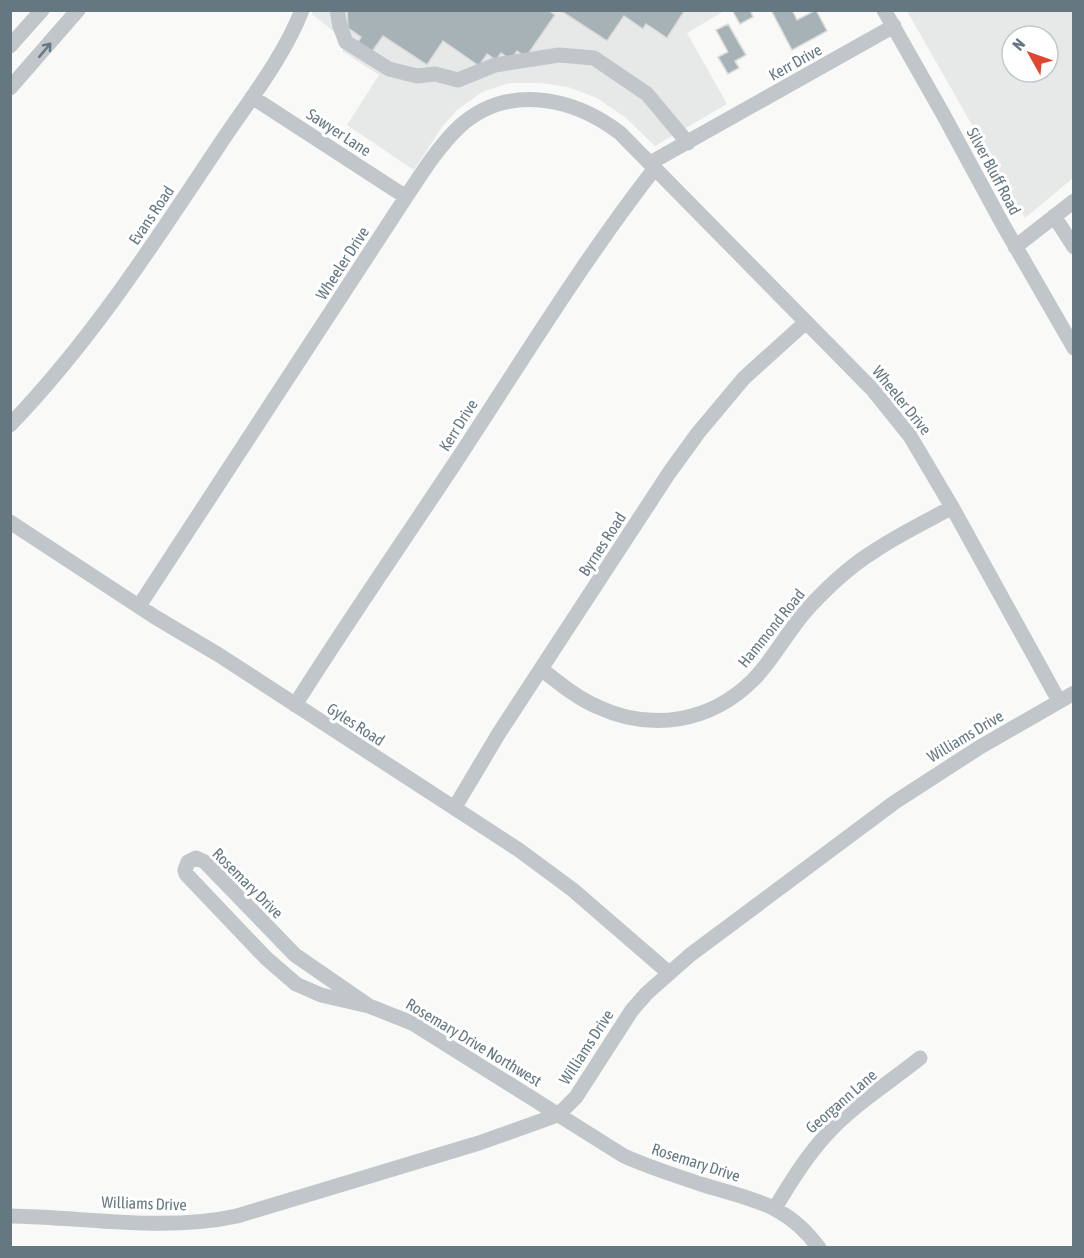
<svg xmlns="http://www.w3.org/2000/svg" width="1084" height="1258" font-family="'Asap Condensed',sans-serif">
  <style>
    .built { fill: #e7e9e8; fill-rule: evenodd }
    .building { fill: #a7b2b6; stroke: #dbdbd9; stroke-width: 1.5 }
    .lines { fill: none; stroke-linecap: round; stroke-linejoin: round }
    .minor { stroke: #c0c6c9; stroke-width: 15 }
    .oneway { stroke: #657881 }
    .labels { text-anchor: middle; stroke-width: 6; stroke-linejoin: round; paint-order: stroke }
    .street-label { font-size: 16px; fill: #657881; stroke: #fff }
  </style>
  <rect width="100%" height="100%" fill="#f9f9f7"/>
  <path class="built" d="M313,10L724,11L687,33L727,104L655,146L626,118L597,98L568,87L540,83H509L482,92L457,110L442,127L414,170L347,125L379,75L342,51L347,42L312,14Z
    M907,11H1073V178L1025,218ZM1012,36H1048V72H1012Z"/>
  <path class="building" d="M347,10H548L555,15L526,57L517,51L511,60L501,53L496,60L487,54L479,66L443,41L427,65L383,36L371,53L357,44L361,37L348,28Z
    M685,10L667,38L646,24L643,29L624,16L607,41L561,11Z
    M732,10H750L753,17L740,24Z
    M771,10H792L797,20L816,10L827,31L792,50Z
    M728,24L746,55L735,61L739,68L728,74L718,57L728,52L716,30Z"/>
  <g class="lines">
    <path class="minor" d="M337,10L340,26L346,42L389,69L417,76L435,74L458,80L495,65L559,55L594,58L647,94L688,143
      M884,10L943,114L1002,223L1074,348
      M10,46L42,10
      M10,88L78,10
      M252,97L406,197
      M650,163L894,26
      M1054,216L1074,247
      M1015,247L1074,201
      M10,425C91,341 154,243 218,147C247,103 283,59 302,10
      M10,522L155,617L219,655L519,850L573,890L669,973
      M139,606L406,197C422,173 438,147 459,127C507,83 573,97 620,133L873,390L910,436L952,507L1059,701
      M541,669C559,683 577,698 598,707C652,732 711,722 753,680C775,658 789,628 811,605C829,586 850,566 873,552C898,535 926,522 952,507
      M295,705C346,624 400,546 453,466C519,366 581,263 655,168
      M455,807L499,733L669,473L698,433L744,378L806,322
      M196,858L205,862L295,955L369,1006L321,995L296,984L266,958L186,874L185,870L188,862Z
      M369,1006L412,1023L624,1156C651,1168 679,1177 707,1186C754,1200 788,1205 819,1248
      M775,1208C790,1183 806,1157 826,1135C853,1105 889,1083 920,1058
      M10,1216C85,1217 163,1232 237,1216L479,1143L552,1117L562,1111L576,1097L632,1010L647,993L690,955L895,802L980,747L1074,693"/>
  </g>
  <defs><path id="oneway-shaft" d="M-6 0H5M1.5-3L5.5 0L1.5 3" fill="none" stroke-width="1.6" stroke-linecap="round" stroke-linejoin="round" transform="scale(1.5)"/></defs>
  <use class="oneway" href="#oneway-shaft" transform="translate(45 50) rotate(-50)"/>
  <g class="labels">
    <g class="street-label">
      <text transform="translate(795 62) rotate(-29)" y="6">Kerr Drive</text>
      <text transform="translate(339 132) rotate(33)" y="6">Sawyer Lane</text>
      <text transform="translate(994 171) rotate(62)" y="6">Silver Bluff Road</text>
      <text transform="translate(151 215) rotate(-56)" y="6">Evans Road</text>
      <text transform="translate(342 263) rotate(-57)" y="6">Wheeler Drive</text>
      <text transform="translate(902 400) rotate(51)" y="6">Wheeler Drive</text>
      <text transform="translate(458 425) rotate(-58)" y="6">Kerr Drive</text>
      <text transform="translate(602 544) rotate(-57)" y="6">Byrnes Road</text>
      <text transform="translate(771 628) rotate(-51)" y="6">Hammond Road</text>
      <text transform="translate(356 724) rotate(33)" y="6">Gyles Road</text>
      <text transform="translate(965 736) rotate(-31)" y="6">Williams Drive</text>
      <text transform="translate(248 883) rotate(45)" y="6">Rosemary Drive</text>
      <text transform="translate(474 1042) rotate(31)" y="6">Rosemary Drive Northwest</text>
      <text transform="translate(586 1047) rotate(-57)" y="6">Williams Drive</text>
      <text transform="translate(841 1101) rotate(-41)" y="6">Georgann Lane</text>
      <text transform="translate(696 1162) rotate(18)" y="6">Rosemary Drive</text>
      <text transform="translate(144 1203) rotate(2)" y="6">Williams Drive</text>
    </g>
  </g>
  <rect width="1084" height="1258" fill="none" stroke="#657881" stroke-width="24"/>
  <g transform="translate(1030 54) rotate(310)"><circle r="28" fill="#ffffff" stroke="#c1c9cd" stroke-width="1.5"/>
  <path d="M0-4.5L10 22L0 15L-10 22Z" fill="#e04530"/>
  <text y="-9" font-size="16" font-weight="bold" text-anchor="middle" fill="#657881">N</text>
  </g>
</svg>
